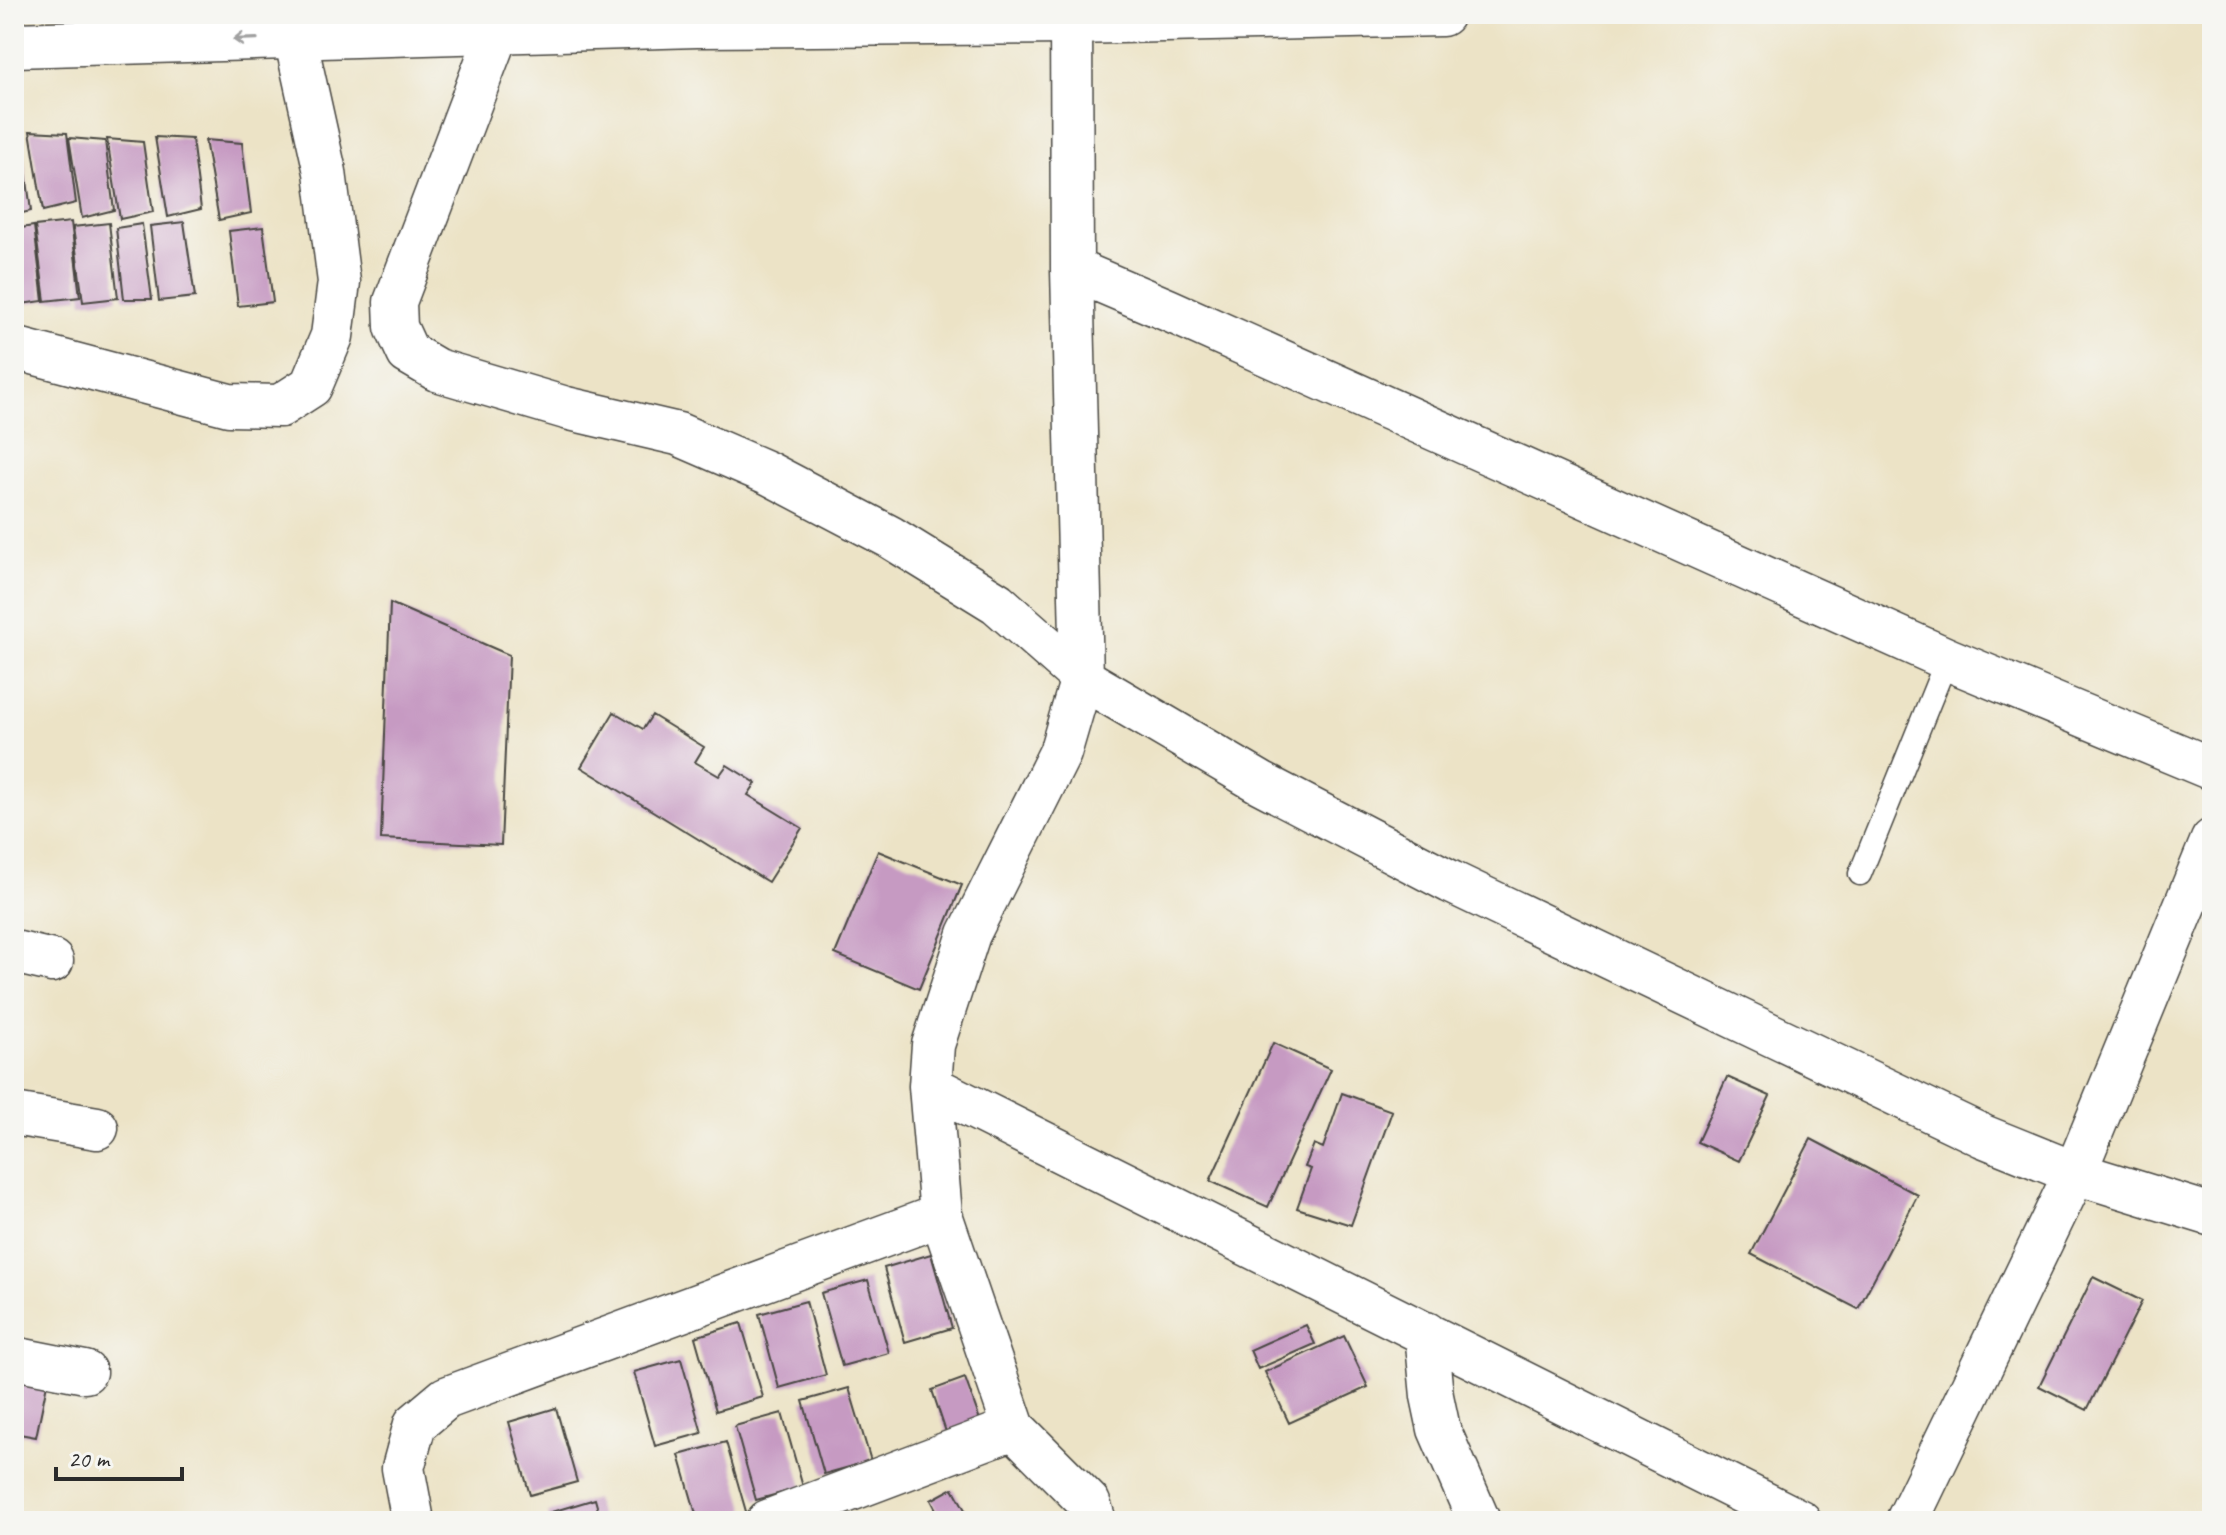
<svg xmlns="http://www.w3.org/2000/svg" width="2226" height="1535" font-family="Caveat,sans-serif">
  <style>
    .building { fill: #c69ac2 }
    .lines { fill: none; stroke-linecap: round; stroke-linejoin: round }
    .service-casing { stroke: #484742; stroke-width: 25 }
    .minor-casing { stroke: #484742; stroke-width: 45 }
    .primary-casing { stroke: #484742; stroke-width: 47 }
    .service { stroke: #fff; stroke-width: 22 }
    .minor { stroke: #fff; stroke-width: 42 }
    .primary { stroke: #fff; stroke-width: 44 }
    .oneway { stroke: #a0a0a0 }
  </style>
  <rect width="100%" height="100%" fill="#f6f6f2"/>
  <filter id="ink" filterUnits="userSpaceOnUse"><feTurbulence type="fractalNoise" baseFrequency=".0125" numOctaves="2"/><feDisplacementMap in="SourceGraphic" scale="16" xChannelSelector="R" yChannelSelector="G"/><feConvolveMatrix kernelMatrix="1 2 1 2 8 2 1 2 1" color-interpolation-filters="sRGB"/></filter>
  <filter id="wash" filterUnits="userSpaceOnUse"><feTurbulence type="fractalNoise" baseFrequency=".006" numOctaves="4" result="noise"/><feDisplacementMap in="SourceGraphic" scale="32" xChannelSelector="R" yChannelSelector="G"/><feGaussianBlur stdDeviation="1.8" result="paint"/><feColorMatrix in="noise" values="0 0 0 0 0 0 0 0 0 0 0 0 0 0 0 0 0 1.4 0 .05"/><feComposite in="paint" operator="in"/></filter>
  <g filter="url(#wash)">
    <rect width="100%" height="100%" fill="#ece3c6"/>
    <g id="blocks">
      <path class="building" d="M30,131L67,133L76,203L43,211Z
        M155,137L192,139L201,209L168,217Z
        M69,138L105,141L114,210L82,218Z
        M107,139L143,142L153,212L120,219Z
        M205,140L242,143L251,213L219,220Z
        M14,141L22,142L31,211L14,215Z
        M71,222L80,297L45,301L35,226Z
        M184,222L195,297L159,301L150,226Z
        M109,223L118,298L83,302L73,227Z
        M142,224L152,299H124L116,228Z
        M34,226L43,301L14,305V229Z
        M263,227L273,302L238,306L229,231Z
        M390,603L509,655L501,845L381,839Z
        M614,712L643,729L652,715L704,747L695,762L719,776L727,765L756,783L748,795L802,828L768,882L581,767Z
        M878,851L962,885L919,989L835,954Z
        M1273,1043L1331,1069L1268,1207L1210,1181Z
        M1727,1077L1770,1096L1739,1161L1697,1142Z
        M1342,1093L1392,1111L1351,1225L1297,1208L1311,1169L1305,1167L1314,1144L1323,1148Z
        M1811,1139L1918,1195L1858,1309L1751,1254Z
        M931,1254L952,1328L905,1342L884,1268Z
        M2093,1277L2142,1301L2087,1410L2039,1386Z
        M868,1280L889,1353L842,1366L821,1293Z
        M806,1301L826,1375L779,1388L759,1314Z
        M741,1323L763,1397L716,1411L695,1337Z
        M1306,1325L1315,1344L1258,1369L1250,1350Z
        M1344,1336L1368,1387L1289,1423L1265,1372Z
        M681,1359L702,1433L655,1446L634,1372Z
        M20,1374L48,1379L36,1437L14,1433V1404Z
        M965,1378L980,1420L946,1432L932,1390Z
        M849,1388L871,1461L824,1474L803,1401Z
        M556,1408L577,1482L530,1495L509,1422Z
        M782,1413L803,1487L756,1500L735,1426Z
        M726,1442L747,1515L727,1521H698L679,1455Z
        M953,1488L971,1521H942L931,1500Z
        M595,1499L601,1521H550L548,1513Z"/>
    </g>
  </g>
  <g filter="url(#ink)">
    <use href="#blocks" fill-opacity="0" stroke="#484742" stroke-width="2"/>
    <g class="lines">
      <defs>
        <path id="service" d="M1860,874L1947,659"/>
        <path id="minor" d="M1071,14L1072,269L1168,310L1947,659L2212,769
          M498,31L395,302L396,327L408,353L437,370L566,408L678,434L768,473L890,537L997,603L1082,678L1261,783L1451,882L1983,1136L2075,1173L2212,1215
          M1072,269L1082,678L1060,753L969,934L933,1045L930,1086L941,1215L1014,1428L1089,1503L1095,1521
          M14,348L229,405L280,406L311,386L332,336L339,282L325,172L295,37
          M14,952L52,961
          M930,1086L1800,1521
          M14,1114L97,1128
          M1426,1333L1432,1396L1439,1429L1479,1521
          M14,1358L85,1372
          M413,1521L403,1468L415,1424L446,1398L941,1215
          M768,1521L1014,1428
          M1907,1521L2075,1173L2212,840"/>
        <path id="primary" d="M14,45L697,25L1072,22L1442,14"/>
      </defs>
      <use href="#service" class="service-casing"/>
      <use href="#minor" class="minor-casing"/>
      <use href="#primary" class="primary-casing"/>
      <use href="#service" class="service"/>
      <use href="#minor" class="minor"/>
      <use href="#primary" class="primary"/>
    </g>
    <defs><path id="oneway-shaft" d="M-6 0H5M1.5-3L5.5 0L1.5 3" fill="none" stroke-width="1.6" stroke-linecap="round" stroke-linejoin="round" transform="scale(2)"/></defs>
    <use class="oneway" href="#oneway-shaft" transform="translate(245 39) rotate(178)"/>
  </g>
  <rect width="2226" height="1535" fill="none" stroke="#f6f6f2" stroke-width="48"/>
  <path d="M56 1467v12h126v-12" fill="none" stroke="#2b2b2b" stroke-width="4"/>
  <text x="68" y="1467" font-size="24" fill="#2b2b2b" stroke="#f6f6f2" stroke-width="6" paint-order="stroke">20 m</text>
</svg>
